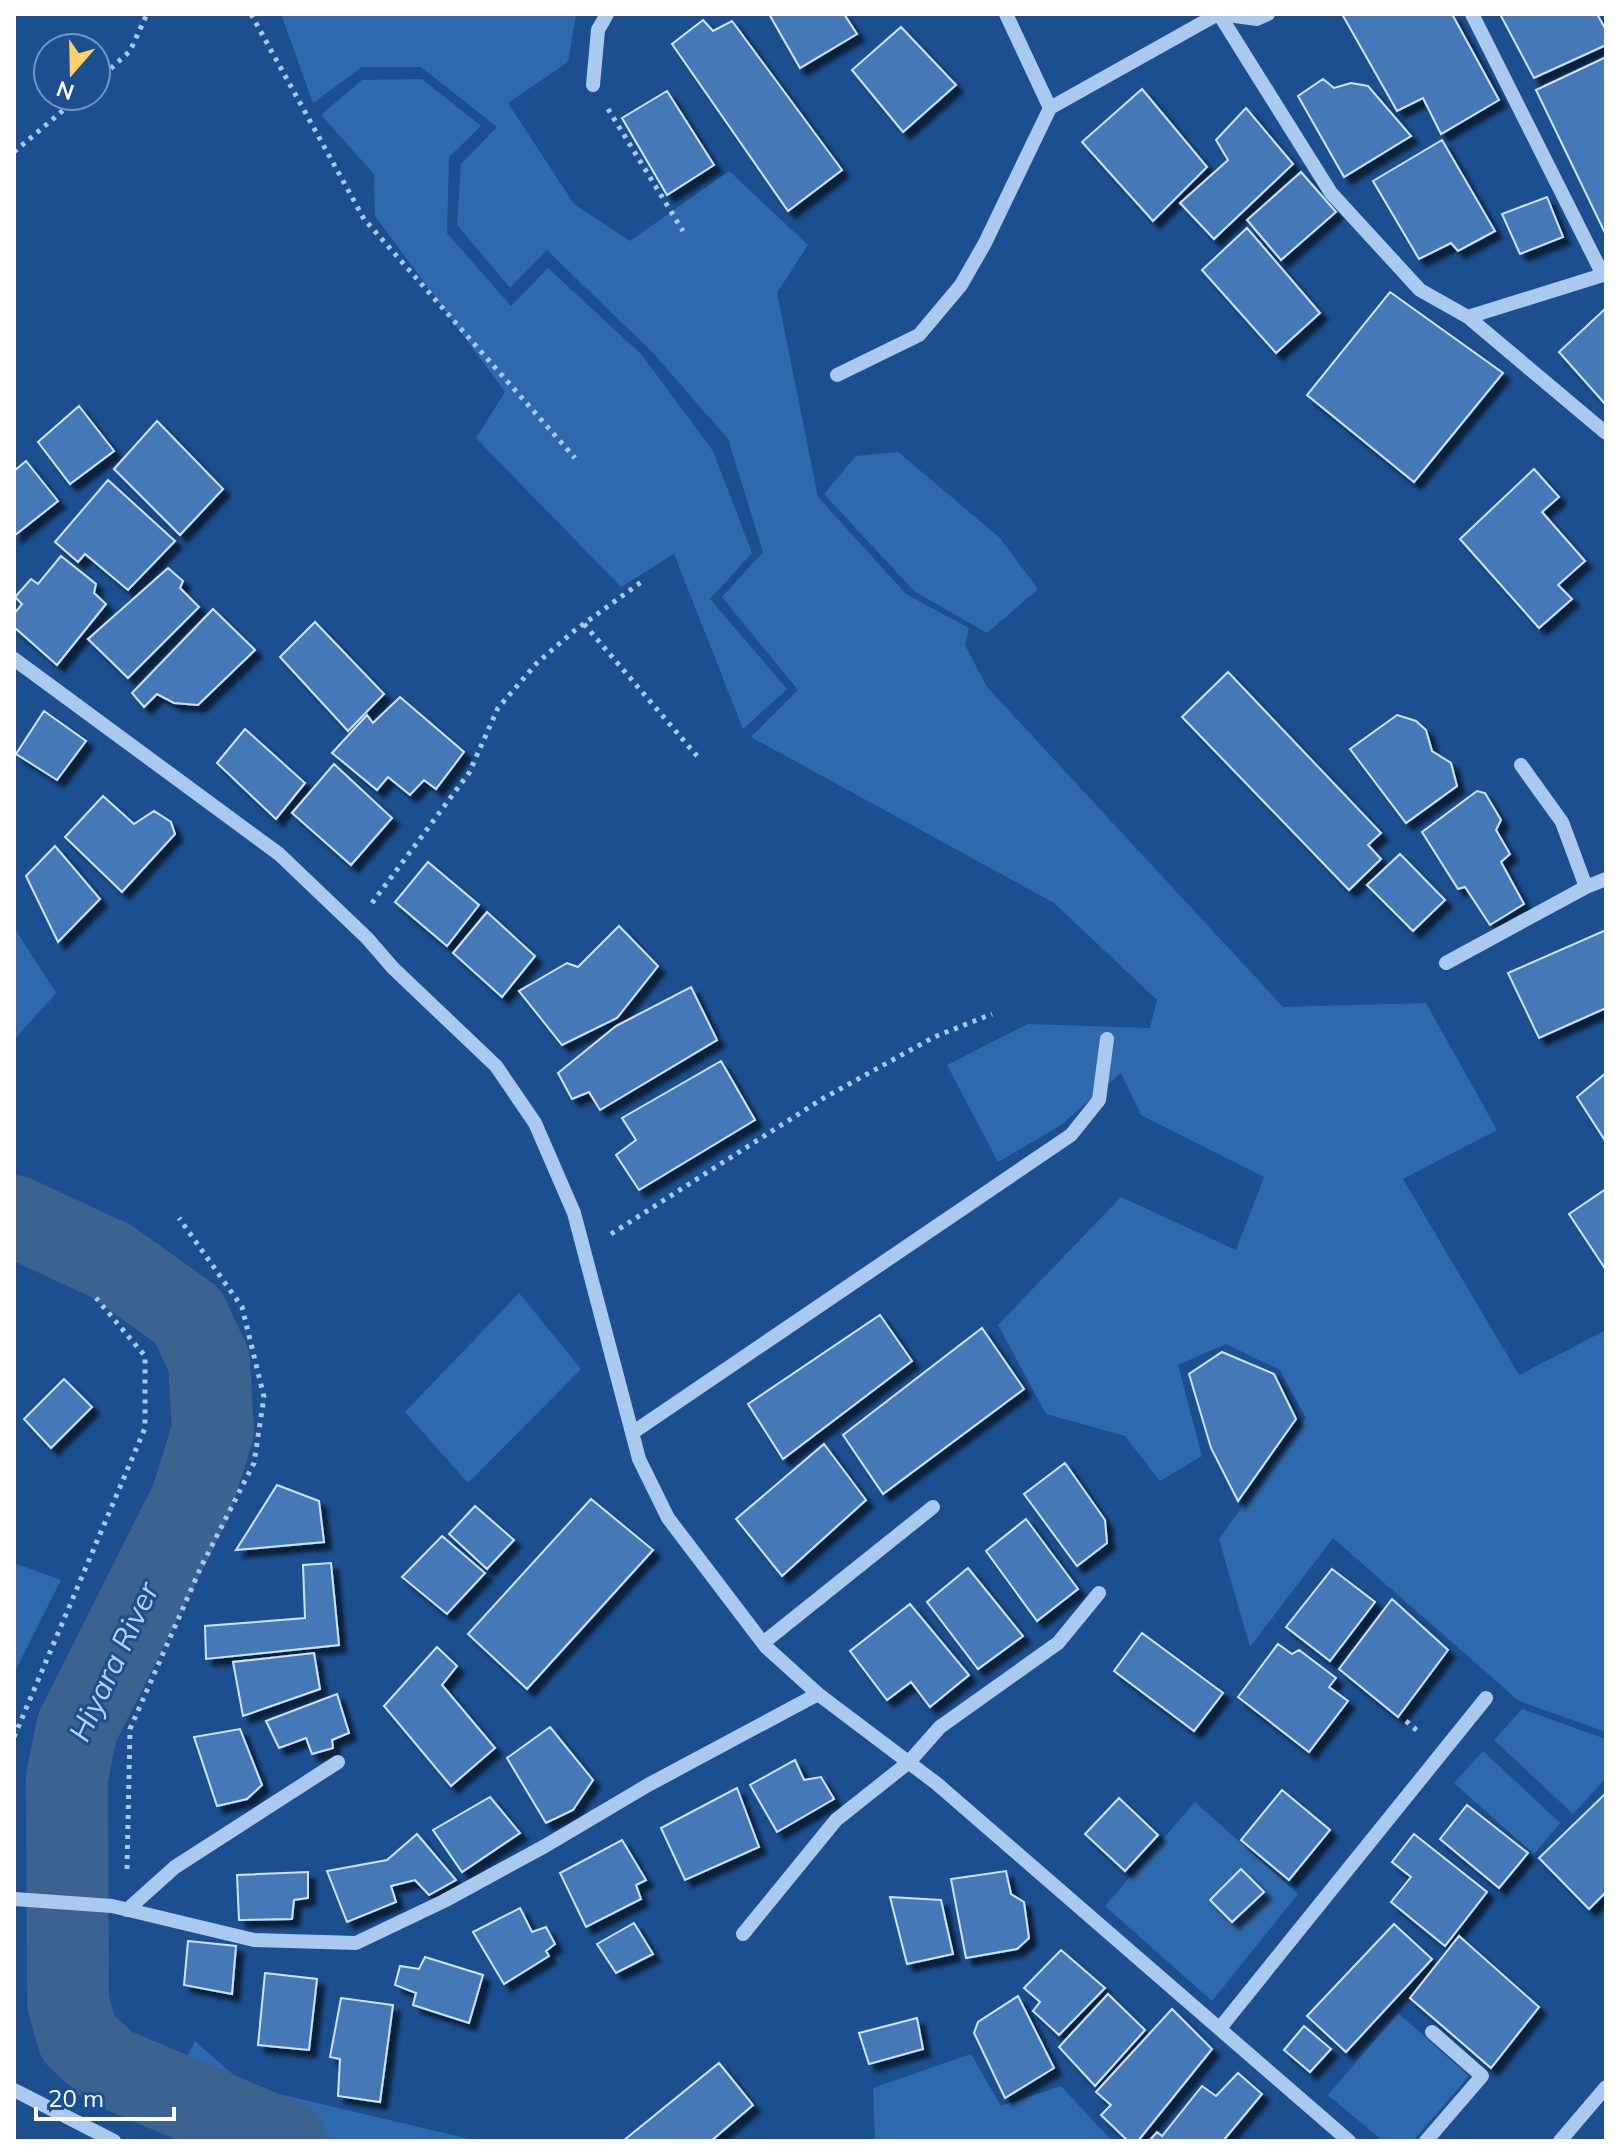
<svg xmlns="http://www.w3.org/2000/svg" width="1620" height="2155" font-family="Mulish,sans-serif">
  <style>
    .green { fill: #2e69ad }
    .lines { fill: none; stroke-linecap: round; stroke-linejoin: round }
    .river { stroke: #3c6290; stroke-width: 82 }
    .building { fill: #4478b7; stroke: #cfe3fa; stroke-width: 2; filter: url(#shadow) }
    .path { stroke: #a9c9ee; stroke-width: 5; stroke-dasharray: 4 6; stroke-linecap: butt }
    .minor { stroke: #a9c9ee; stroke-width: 14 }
    .labels { text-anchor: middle; stroke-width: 6; stroke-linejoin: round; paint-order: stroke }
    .water-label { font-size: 30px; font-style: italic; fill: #b5d3f5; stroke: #1b4f8f }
  </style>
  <defs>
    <filter id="shadow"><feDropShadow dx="7" dy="7" stdDeviation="2" flood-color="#0009"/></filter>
  </defs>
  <rect width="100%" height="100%" fill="#1b4f8f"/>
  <path class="green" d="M281,14H576L568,62L508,103L574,204L630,241L729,171L808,245L777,293L818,497L906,594L969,628L965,645L987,687L1283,1007L1426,1003L1497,1130L1403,1179L1519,1375L1606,1330V1732L1519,1701L1333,1538L1250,1647L1219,1539L1306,1418L1280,1370L1226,1344L1178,1365L1202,1456L1160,1481L1125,1436L1046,1414L998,1325L1121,1197L1236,1250L1264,1177L1141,1115L1121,1073L1061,1125L998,1162L947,1065L1028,1024L1150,1028L1157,1000L1054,903L751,737L798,690L722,597L763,552L728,439L654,354L547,250L510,288L457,225L461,164L497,127L421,67H362L313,103Z
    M422,79L481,126L449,157L447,233L511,306L548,268L642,355L713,451L752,553L710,599L787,689L743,729L674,554L621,587L476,438L505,392L375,216L374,174L321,115L362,80Z
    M898,452L999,537L1038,589L987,633L914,591L824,494L856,456Z
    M14,927L56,993L14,1040Z
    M519,1293L581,1369L468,1483L405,1412Z
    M14,1563L61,1580L14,1673Z
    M1522,1709L1606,1739V1778L1573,1814L1494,1740Z
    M1483,1751L1560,1823L1534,1854L1454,1783Z
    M1195,1802L1298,1894L1212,2001L1105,1906Z
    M1398,2013L1469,2076L1413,2141H1383L1328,2095Z
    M195,2041L246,2086L478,2141H232L162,2105Z
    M971,2054L1001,2106L1061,2086L1112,2141H875L873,2088Z"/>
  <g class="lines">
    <path class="river" d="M14,1216L111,1261L188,1316L209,1361L213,1431L191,1501L77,1728L67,1777L68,2002L78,2038L110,2067L285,2141"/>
  </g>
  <path class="building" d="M769,14H844L857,34L800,68Z
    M1342,14H1452L1499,100L1441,134L1423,98L1397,111Z
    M1500,14H1597L1606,30V45L1534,78Z
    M703,20L713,31L732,21L842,170L788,211L672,44Z
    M901,27L956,85L903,132L852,70Z
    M1606,57V235L1536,90Z
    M1323,79L1334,88L1351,83L1368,86L1411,136L1344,177L1298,96Z
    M1142,89L1207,167L1153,221L1082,142Z
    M667,91L714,165L667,195L622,118Z
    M1246,108L1293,164L1214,239L1180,203L1228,160L1216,140Z
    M1442,140L1495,231L1458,251L1451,243L1419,259L1373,181Z
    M1301,172L1336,212L1281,260L1247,220Z
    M1547,197L1563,237L1520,254L1502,214Z
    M1247,228L1320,313L1276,353L1202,270Z
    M1390,292L1503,373L1414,482L1307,395Z
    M1606,308V405L1559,352Z
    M79,406L114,451L70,484L38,442Z
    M157,421L223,489L180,535L114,469Z
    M26,461L58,501L14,536V471Z
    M1534,469L1559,497L1542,512L1585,561L1558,585L1572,599L1539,628L1460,539Z
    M108,480L175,541L128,590L85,554L78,562L55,542Z
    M61,556L96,584L94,593L106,604L57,665L14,627V614L22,604L15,597L31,579L38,584Z
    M168,568L183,581L180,588L199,607L128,678L88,639Z
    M213,609L255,650L198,705L174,703L157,694L144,707L132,693Z
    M315,622L384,694L348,731L280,657Z
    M1228,672L1381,833L1368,845L1381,859L1349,890L1182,717Z
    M400,697L464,752L436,789L424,780L410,795L388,777L377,790L332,753L367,715L373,723Z
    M44,711L86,741L57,780L16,754Z
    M1397,715L1416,721L1426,730L1432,751L1451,763L1457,786L1406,823L1350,749Z
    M245,729L305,783L276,819L217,763Z
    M334,764L392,818L351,865L292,813Z
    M1477,791L1485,793L1501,820L1496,830L1510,854L1501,862L1524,904L1490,925L1465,887L1458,889L1422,832Z
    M103,796L134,824L154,811L171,822L175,834L122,892L65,837Z
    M55,846L100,899L58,942L26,876Z
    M1400,854L1445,900L1413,931L1367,885Z
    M428,862L479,905L447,946L395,902Z
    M487,912L535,956L502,997L453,953Z
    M619,926L658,966L617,1018L562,1045L519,991L567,963L578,967Z
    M1606,930V1008L1539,1038L1508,973Z
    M691,987L717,1040L600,1110L589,1092L572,1099L558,1073L616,1026Z
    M721,1061L755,1120L639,1190L616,1155L636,1140L622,1118Z
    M1606,1073V1142L1577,1097Z
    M1606,1189V1270L1569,1214Z
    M880,1315L912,1361L783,1459L748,1404Z
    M982,1328L1024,1389L883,1494L843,1435Z
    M1222,1352L1274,1374L1296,1419L1238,1501L1211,1448L1189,1374Z
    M64,1379L92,1407L51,1448L24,1419Z
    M824,1444L866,1500L782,1576L736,1519Z
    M1065,1463L1105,1520L1107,1543L1077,1566L1024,1494Z
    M277,1485L319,1501L324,1542L236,1550Z
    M591,1499L653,1550L527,1689L468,1634Z
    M475,1506L514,1540L487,1569L449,1534Z
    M1026,1519L1078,1589L1037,1621L986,1551Z
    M442,1536L485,1573L447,1614L402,1577Z
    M331,1563L339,1645L206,1659L205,1626L305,1618L303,1565Z
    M968,1568L1023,1636L978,1669L927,1602Z
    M1332,1569L1375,1602L1330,1661L1286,1627Z
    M1392,1599L1448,1650L1398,1717L1339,1669Z
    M910,1604L969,1675L930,1707L911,1682L887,1700L850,1651Z
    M1142,1633L1223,1693L1194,1731L1114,1671Z
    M1278,1644L1292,1654L1299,1650L1336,1678L1329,1687L1348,1701L1309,1752L1238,1697Z
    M437,1647L457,1666L442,1685L495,1748L451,1786L384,1706Z
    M314,1653L320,1689L243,1716L233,1662Z
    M337,1694L349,1733L332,1740L333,1748L312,1754L306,1738L279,1748L266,1721Z
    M550,1727L593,1780L573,1810L546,1823L507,1758Z
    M240,1729L262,1785L247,1799L217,1806L194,1737Z
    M795,1760L804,1780L821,1777L834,1799L777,1832L750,1785Z
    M737,1788L759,1847L685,1880L661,1828Z
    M1282,1790L1330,1830L1289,1880L1241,1840Z
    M1606,1793V1892L1589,1909L1539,1858Z
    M490,1797L520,1833L462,1872L433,1830Z
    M1119,1798L1158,1835L1125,1871L1085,1834Z
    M1467,1805L1528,1853L1499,1888L1440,1839Z
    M417,1834L456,1880L429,1895L415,1880L391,1886L396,1902L347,1922L327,1871L387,1860Z
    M1414,1834L1487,1892L1445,1946L1391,1902L1411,1877L1392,1862Z
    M622,1840L646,1880L636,1885L641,1899L586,1927L560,1873Z
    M1241,1869L1264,1892L1232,1922L1210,1900Z
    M1006,1871L1011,1894L1024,1902L1029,1938L1017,1949L966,1958L951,1879Z
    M308,1872V1898L294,1900L292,1919L239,1920L237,1875Z
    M890,1897L941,1900L953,1954L907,1964Z
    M520,1908L532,1932L546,1927L555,1944L546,1951L549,1956L504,1984L473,1932Z
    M634,1923L653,1954L616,1973L597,1944Z
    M1394,1924L1432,1959L1346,2052L1307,2016Z
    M1459,1936L1539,2007L1491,2068L1410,1998Z
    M188,1941L236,1946L232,1994L184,1985Z
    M1061,1950L1105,1988L1059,2035L1033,2011L1040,2002L1024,1988Z
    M425,1957L483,1975L469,2023L413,2005L416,1993L395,1985L400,1966L419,1969Z
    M265,1973L317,1979L309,2050L258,2045Z
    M1108,1994L1145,2030L1095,2086L1059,2047Z
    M1018,1996L1054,2068L1005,2098L974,2033L978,2022Z
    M341,1998L393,2005L380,2102L338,2096L340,2059L330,2057Z
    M1172,2009L1212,2049L1138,2141H1128L1101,2115L1111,2105L1096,2092Z
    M917,2018L923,2049L869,2064L859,2033Z
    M1304,2026L1331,2049L1310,2072L1284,2050Z
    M719,2063L753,2105L711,2141H623Z
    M1238,2073L1262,2094L1223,2141H1149L1157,2132L1162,2136L1202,2086L1216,2096Z"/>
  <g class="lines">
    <path class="path" d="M251,14L364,219L575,458
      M96,82L130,51L147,14
      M608,109L683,231
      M14,152L80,96
      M584,624L697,756
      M372,903L469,773L498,708L537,663L574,631L644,580
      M611,1234L822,1099L934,1037L992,1014
      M1406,1721L1420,1733
      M14,1737L145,1428V1356L96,1298
      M127,1869L130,1729L201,1567L254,1463L264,1397L242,1307L179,1218"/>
    <path class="minor" d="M1006,14L1050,108L1218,14
      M1219,14L1331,193L1420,290L1468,317L1606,433
      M1220,14L1257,19L1268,14
      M1472,14L1603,275
      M593,85L598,30L607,14
      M1468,317L1606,274
      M837,375L919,335L961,285L985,243L1050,108
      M14,659L279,854L367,938L393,968L496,1066L535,1123L574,1213L639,1459L668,1518L766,1647L818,1694L936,1783L1349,2141
      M1521,765L1562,822L1586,887
      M1446,963L1586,887L1606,879
      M632,1433L1071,1135L1099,1100L1107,1039
      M763,1643L933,1507
      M14,1899L112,1906L254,1940L356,1943L444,1901L545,1846L648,1785L818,1694
      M127,1910L175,1867L338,1762
      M743,1934L836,1820L909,1762L940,1727L1058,1643L1099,1593
      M1220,2028L1486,1698
      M14,2090L114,2141
      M1426,2141L1482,2076L1432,2032
      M1560,2141L1606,2087"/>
  </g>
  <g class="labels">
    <g class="water-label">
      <text transform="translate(114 1662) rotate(-65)" y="10">Hiyara River</text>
    </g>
  </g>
  <rect width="1620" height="2155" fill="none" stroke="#ffffff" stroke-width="32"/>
  <g transform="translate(72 72) rotate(200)"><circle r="38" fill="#1b4f8f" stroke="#7695bc" stroke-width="2"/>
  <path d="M0-6L14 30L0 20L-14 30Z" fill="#ffd166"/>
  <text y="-12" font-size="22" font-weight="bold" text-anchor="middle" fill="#ffffff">N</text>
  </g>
  <path d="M36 2107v12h138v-12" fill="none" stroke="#ffffff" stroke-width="4"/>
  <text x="48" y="2107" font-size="24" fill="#ffffff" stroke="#1b4f8f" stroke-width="6" paint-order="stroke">20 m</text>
</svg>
